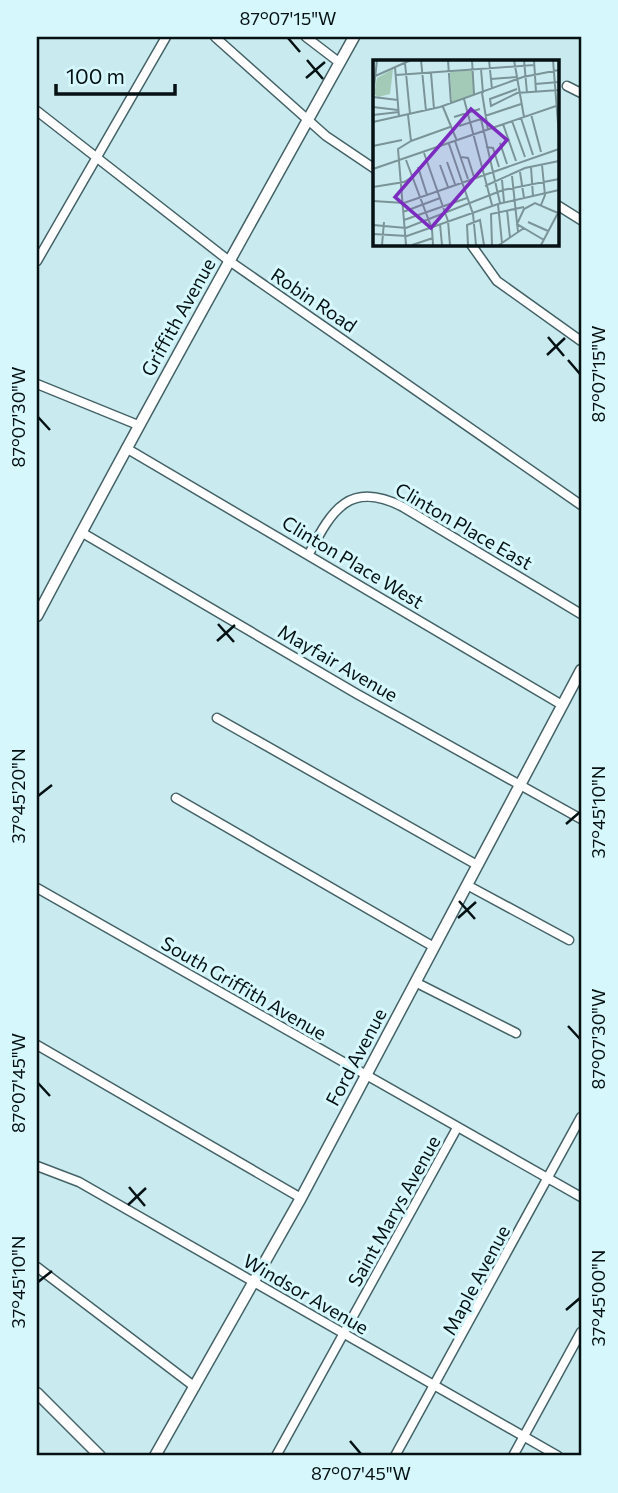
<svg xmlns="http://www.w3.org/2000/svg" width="618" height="1493" font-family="Commissioner,sans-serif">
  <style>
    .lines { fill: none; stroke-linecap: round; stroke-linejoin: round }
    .minor-casing { stroke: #456367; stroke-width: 11 }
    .tertiary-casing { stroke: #456367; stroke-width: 13 }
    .minor { stroke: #fff; stroke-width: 8 }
    .tertiary { stroke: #fff; stroke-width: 10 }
    .ticks { fill: none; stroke: #061113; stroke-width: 2.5 }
    .labels { text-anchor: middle; stroke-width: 6; stroke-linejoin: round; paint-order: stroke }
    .street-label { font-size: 19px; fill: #061113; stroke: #d6f8fd }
    .inset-road { fill: none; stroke: #7b9498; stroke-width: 2 }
    .view { fill: #7b2cbf; fill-opacity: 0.15; stroke: #7b2cbf; stroke-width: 3.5 }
    .inset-edge { fill: none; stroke: #061113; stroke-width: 3.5 }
    .neatline { fill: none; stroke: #061113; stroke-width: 2.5 }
    .ticks-label { font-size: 18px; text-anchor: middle; fill: #061113 }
  </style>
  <rect width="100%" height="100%" fill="#c9ebf0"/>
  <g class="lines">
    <defs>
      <path id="minor" d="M215,37L326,136L375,169
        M306,37L340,63
        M567,86L581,93
        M37,111L228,260L581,505
        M557,205L581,220
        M470,243L497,281L581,341
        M37,261L166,37
        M37,384L138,425
        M126,448L562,705
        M81,532L357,694L581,819
        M309,554C332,509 350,480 403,507L581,614
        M217,718L477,865
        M176,798L434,947
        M467,885L569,940
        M37,888L581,1197
        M415,982L516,1033
        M37,1045L301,1198
        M37,1166L79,1182L558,1456
        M37,1267L195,1387
        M276,1456L457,1128
        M395,1456L581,1117
        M513,1456L581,1332"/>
      <path id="tertiary" d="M37,616C140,421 247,229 354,37
        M37,1393L100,1456
        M155,1456L301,1198L581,670"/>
    </defs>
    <use href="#minor" class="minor-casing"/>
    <use href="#tertiary" class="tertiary-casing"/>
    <use href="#minor" class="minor"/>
    <use href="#tertiary" class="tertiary"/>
  </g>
  <path class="ticks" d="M288,38L300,52M307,60L323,79M306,78L325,62M548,337L564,356M547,355L565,338M568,360L580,374M38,417L50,430M218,624L234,642M217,641L235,625M38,796L52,785M566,824L580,812M459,901L475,919M458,918L476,902M568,1026L580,1039M38,1083L50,1096M129,1187L145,1206M128,1205L146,1188M38,1282L52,1271M566,1310L580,1298M350,1441L361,1454"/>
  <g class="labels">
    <g class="street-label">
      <text transform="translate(314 300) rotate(34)" y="7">Robin Road</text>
      <text transform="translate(178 317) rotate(-61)" y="7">Griffith Avenue</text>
      <text transform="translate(464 526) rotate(30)" y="7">Clinton Place East</text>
      <text transform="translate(353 562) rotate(31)" y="7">Clinton Place West</text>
      <text transform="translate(338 663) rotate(30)" y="7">Mayfair Avenue</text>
      <text transform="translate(244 988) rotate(30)" y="7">South Griffith Avenue</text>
      <text transform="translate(356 1057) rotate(-62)" y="7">Ford Avenue</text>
      <text transform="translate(394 1211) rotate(-61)" y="7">Saint Marys Avenue</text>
      <text transform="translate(476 1280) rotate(-62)" y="7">Maple Avenue</text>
      <text transform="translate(306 1294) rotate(30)" y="7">Windsor Avenue</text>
    </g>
  </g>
  <g transform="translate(373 60)">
    <rect width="186" height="186" fill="#c9ebf0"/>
    <path d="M20,9L17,34L5,37L1,34L4,18ZM99,10L101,35L79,43L77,12Z" fill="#a2cab7"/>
    <path class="inset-road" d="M48,0L53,51M75,0L78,44M99,0L101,34M116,0L119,29M141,0L151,57M151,0L154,33M161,0L163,32M180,0L186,76M32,3L37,54M22,7L26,57M108,9L110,33M58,13L61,49M23,15L161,5M0,17L38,0M118,19L143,17M162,24L186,22M144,29L117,39L118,46L144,33L186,30M109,33L115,70M0,36L4,0M0,37L25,40M91,39L119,145M0,47L25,50M70,47L84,81M158,54L168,92M0,55L26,52M112,56L148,44M81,57L107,49M148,58L160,95M139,61L152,97M0,62L67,47L150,17L186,10M130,64L143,101M86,66L108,59L127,143M38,81L77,67M82,81L95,119M127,83L134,104M76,84L100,154L103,185M0,86L29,80M113,87L120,88L126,107M51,93L75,161L77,185M88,97L95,98L101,117M33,100L59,169L60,185M74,102L82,124M67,105L75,127M45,107L54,135M158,107L160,136M0,109L183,46M147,112L151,138M139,116L145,172M129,120L131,142M112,126L152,108L186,101M0,127L31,122L39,117M0,141L31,143L186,89M125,144L129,183M168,145L172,135L169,105M134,150L137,178M30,152L67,138M31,160L94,138M155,162L175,171M67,164L69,185M0,165L33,168L130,130L186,119M0,174L34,176L125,144L186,130M171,180L144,164L151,149L162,143L185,153M9,185L11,162M33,185L25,89L38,81L35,55M39,185L60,178M95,185L94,165L107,160L111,185M119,185L118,154L151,147M126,185L151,168M168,185L186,151"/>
    <path class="view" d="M98,49L134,80L58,168L22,137Z"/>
    <rect width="186" height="186" class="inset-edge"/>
  </g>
  <rect width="618" height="1493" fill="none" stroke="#d6f8fd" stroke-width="77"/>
  <path d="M56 84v10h119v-10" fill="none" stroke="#061113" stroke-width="3.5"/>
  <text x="66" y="84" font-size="21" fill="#061113" stroke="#d6f8fd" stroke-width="5" paint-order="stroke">100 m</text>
  <rect x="38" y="38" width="542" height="1416" class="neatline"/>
  <g class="ticks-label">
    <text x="288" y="25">87°07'15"W</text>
    <text transform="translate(599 374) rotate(-90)" y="6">87°07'15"W</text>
    <text transform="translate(19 417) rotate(-90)" y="6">87°07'30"W</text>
    <text transform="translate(19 796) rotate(-90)" y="6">37°45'20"N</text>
    <text transform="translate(599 812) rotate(-90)" y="6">37°45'10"N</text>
    <text transform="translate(599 1039) rotate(-90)" y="6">87°07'30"W</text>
    <text transform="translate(19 1083) rotate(-90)" y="6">87°07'45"W</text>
    <text transform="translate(19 1282) rotate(-90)" y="6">37°45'10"N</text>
    <text transform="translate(599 1298) rotate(-90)" y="6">37°45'00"N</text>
    <text x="361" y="1480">87°07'45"W</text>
  </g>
</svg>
